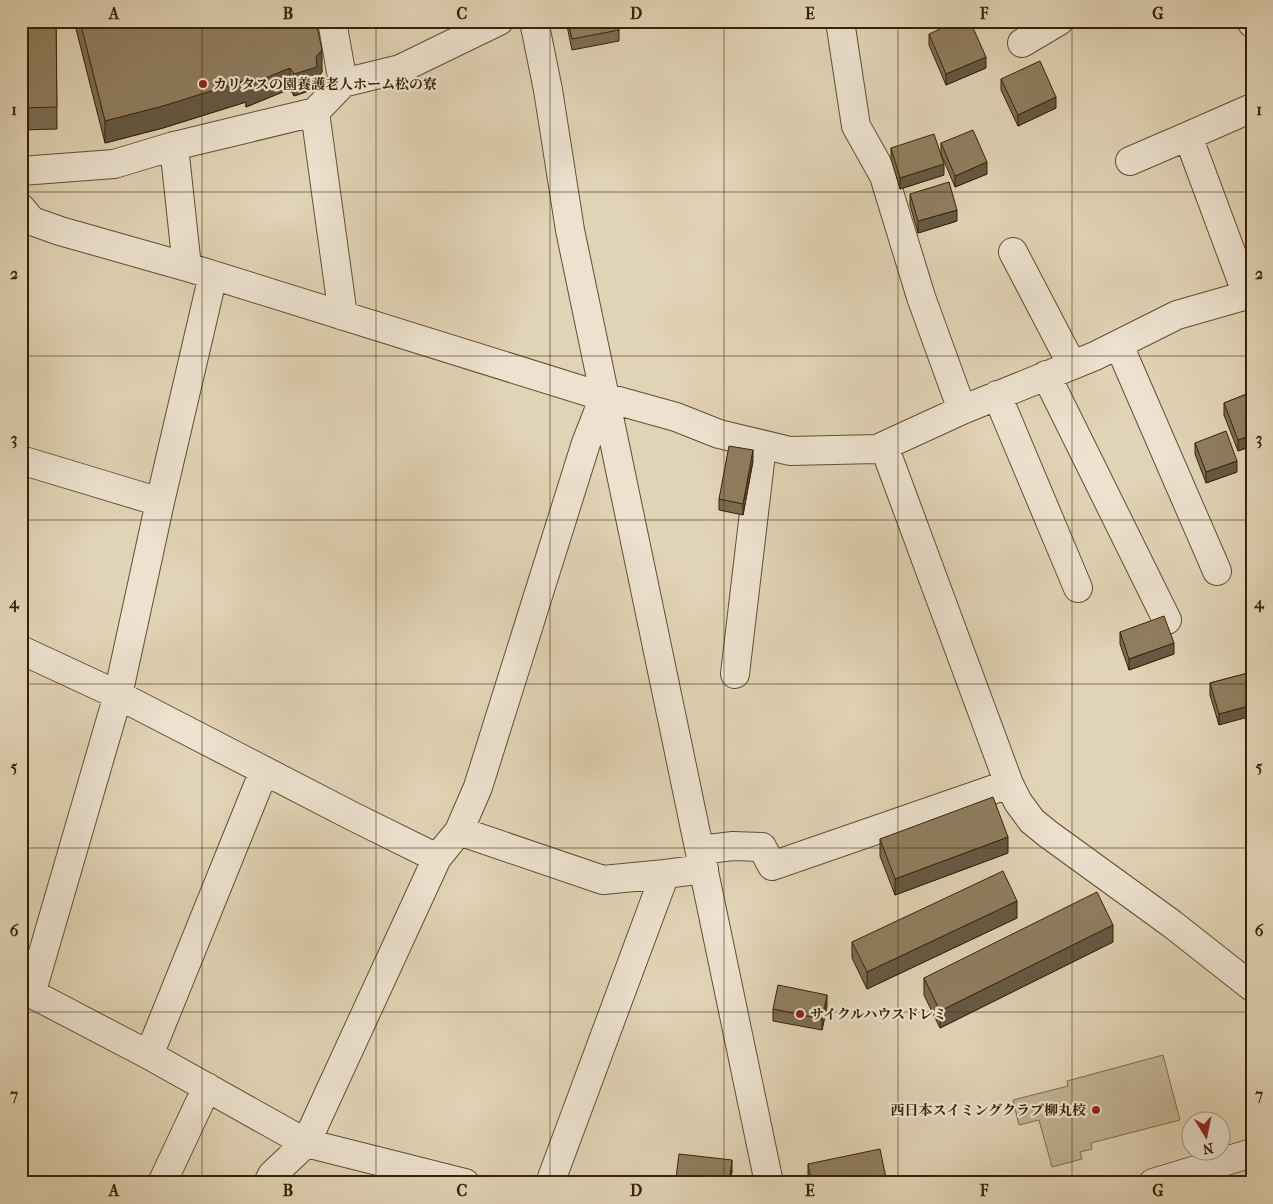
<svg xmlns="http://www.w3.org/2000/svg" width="1273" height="1204" font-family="'IM FELL French Canon','Noto Serif JP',serif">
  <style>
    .garden { fill: #c4b597; stroke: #7e6b4e }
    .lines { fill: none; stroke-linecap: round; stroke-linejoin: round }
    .minor-casing { stroke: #634e30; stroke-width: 30 }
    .minor { stroke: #ece2cf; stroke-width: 28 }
    .wall { fill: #7c6c53; stroke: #392104 }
    .shaded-wall { fill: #655843; stroke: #392104 }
    .building { fill: #907e60; stroke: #392104 }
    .grid { fill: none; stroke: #392104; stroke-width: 1; stroke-opacity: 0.55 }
    .poi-dot { fill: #8f2418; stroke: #ece2cf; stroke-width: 2 }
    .labels { text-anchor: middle; stroke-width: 4.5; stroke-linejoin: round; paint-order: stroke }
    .poi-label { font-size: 14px; font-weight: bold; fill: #392104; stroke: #ece2cf; text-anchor: start }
    .neatline { fill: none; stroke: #392104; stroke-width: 2 }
    .grid-label { font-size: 16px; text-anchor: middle; font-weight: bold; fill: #392104 }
  </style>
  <rect width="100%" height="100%" fill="#e1d3b5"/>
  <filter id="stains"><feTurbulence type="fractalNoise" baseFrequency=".004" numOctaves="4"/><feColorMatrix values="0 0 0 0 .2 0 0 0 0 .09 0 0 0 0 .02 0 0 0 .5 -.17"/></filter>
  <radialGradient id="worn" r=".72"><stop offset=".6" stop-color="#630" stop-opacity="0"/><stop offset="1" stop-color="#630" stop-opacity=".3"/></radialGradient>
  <path class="garden" d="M1163,1055L1180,1120L1091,1143L1092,1149L1080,1152L1082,1159L1052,1167L1039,1120L1019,1125L1013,1100L1068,1086L1067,1081Z"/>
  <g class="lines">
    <defs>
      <path id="minor" d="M332,21L343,83
        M534,21L548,90L570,230L769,1183
        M840,21L856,126L884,176L921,297L962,410
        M1251,21L1252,23
        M1022,43L1059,21
        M315,112L343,316
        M174,146L187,267
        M1130,161L1188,136
        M21,171L114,164L174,146L315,112L343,83L400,69L499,21
        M21,208L32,221L60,231L187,267L604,397L676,417L719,434L790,451L877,449L962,410L1095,356L1177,315L1247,295L1188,136L1252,108
        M1013,252L1072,365
        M1119,345L1217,571
        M1046,375L1167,620
        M997,395L1078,588
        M884,446L1009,784L1018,802L1032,821L1048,834L1172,924L1252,987
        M21,460L160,502
        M21,650L118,695L352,816L437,858
        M735,674L762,445
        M459,831L603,880L665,874
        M700,850L733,846L762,847L772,866L1009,784
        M21,988L149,1055L306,1143L465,1183
        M31,994L118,695L160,502L213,275
        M149,1055L264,771
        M162,1183L207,1087
        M268,1183L272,1175L306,1143L437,858L459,831L478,787L586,443L604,397
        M550,1183L665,874L704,869
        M1153,1183L1252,1153"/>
    </defs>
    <use href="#minor" class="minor-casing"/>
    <use href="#minor" class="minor"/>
  </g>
  <path class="wall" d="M21,21H56L57,129L21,130Z
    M74,21H316L322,72L317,78V88L294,96L290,89L246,107V102L163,128L105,143Z
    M566,21H617L619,30V41L572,50Z
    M929,34L986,68L946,85L929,45Z
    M1001,79L1056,108L1018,126L1001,90Z
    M941,143L987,174L955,187L941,154Z
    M891,148L944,175L900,189L891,159Z
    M910,194L957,221L918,233L910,205Z
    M1252,392V446L1238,451L1224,415V403Z
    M1195,443L1237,472L1206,483L1195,454Z
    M753,461L743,515L719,510V499Z
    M1120,632L1174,654L1129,670L1120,644Z
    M1252,672L1219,725L1210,695V683Z
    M880,839L1008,853L895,895L880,856Z
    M1017,918L867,989L852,958V942Z
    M1113,942L940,1028L924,995V978Z
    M827,1006L822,1030L773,1021V1009Z
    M808,1164L887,1183H808Z
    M732,1171L730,1183H676V1178Z"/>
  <path class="shaded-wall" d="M322,50V72L317,78V88L294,96V74L316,57Z
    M986,57V68L946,85V74Z
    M290,68V89L246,107V102L163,128L105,143V121Z
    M1056,97V108L1018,126V115Z
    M987,162V174L955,187V176Z
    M944,164V175L900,189V178Z
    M957,210V221L918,233V221Z
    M1252,435V446L1238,451V440Z
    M753,450V461L743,515V504Z
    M1237,461V472L1206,483V472Z
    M1174,643V654L1129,670V659Z
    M1252,705V716L1219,725V714Z
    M1008,837V853L895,895V879Z
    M1017,901V918L867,989V972Z
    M1113,925V942L940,1028V1011Z
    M827,995V1006L822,1030V1019Z
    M732,1160V1171L730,1183H729Z"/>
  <path class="building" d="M21,21H56L57,107L21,108Z
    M80,21H316L322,50L316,57L317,67L294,74L290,68L246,86V80L163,106L105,121Z
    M568,21H617L619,30L572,39Z
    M958,21H970L986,57L946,74L929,34Z
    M1040,61L1056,97L1018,115L1001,79Z
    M973,130L987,162L955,176L941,143Z
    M934,134L944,164L900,178L891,148Z
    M949,182L957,210L918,221L910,194Z
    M1252,392V435L1238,440L1224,403Z
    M1226,431L1237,461L1206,472L1195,443Z
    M729,446L753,450L743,504L719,499Z
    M1164,616L1174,643L1129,659L1120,632Z
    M1252,672V705L1219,714L1210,683Z
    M993,797L1008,837L895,879L880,839Z
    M1003,871L1017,901L867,972L852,942Z
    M1097,892L1113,925L940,1011L924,978Z
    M778,985L827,995L822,1019L773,1009Z
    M880,1149L887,1183H812L808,1164Z
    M679,1154L732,1160L729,1183H721L676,1178Z"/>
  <path class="grid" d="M202,21V1183M376,21V1183M550,21V1183M724,21V1183M898,21V1183M1072,21V1183M21,192H1252M21,356H1252M21,520H1252M21,684H1252M21,848H1252M21,1012H1252"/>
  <g class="poi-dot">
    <circle cx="203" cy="84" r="5"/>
    <circle cx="800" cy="1014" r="5"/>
    <circle cx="1096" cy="1110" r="5"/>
  </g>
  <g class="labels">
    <g class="poi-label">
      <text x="213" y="89">カリタスの園養護老人ホーム松の寮</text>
      <text x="810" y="1019">サイクルハウスドレミ</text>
      <text x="1086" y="1115" text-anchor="end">西日本スイミングクラブ柳丸校</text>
    </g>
  </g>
  <rect width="1273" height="1204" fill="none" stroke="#e1d3b5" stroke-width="55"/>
  <g transform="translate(1206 1136) rotate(170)"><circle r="24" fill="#ece2cf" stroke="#a4957e"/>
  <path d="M0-4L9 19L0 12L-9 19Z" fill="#8f2418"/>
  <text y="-8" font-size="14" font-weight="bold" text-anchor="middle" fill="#392104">N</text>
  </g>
  <rect x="28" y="28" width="1218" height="1148" class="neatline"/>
  <g class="grid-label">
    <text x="114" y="19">A</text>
    <text x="288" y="19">B</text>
    <text x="462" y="19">C</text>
    <text x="636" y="19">D</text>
    <text x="810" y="19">E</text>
    <text x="984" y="19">F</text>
    <text x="1158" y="19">G</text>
    <text x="14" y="115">1</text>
    <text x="1259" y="115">1</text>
    <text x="14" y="279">2</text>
    <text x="1259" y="279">2</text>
    <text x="14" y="444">3</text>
    <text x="1259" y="444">3</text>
    <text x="14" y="608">4</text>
    <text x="1259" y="608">4</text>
    <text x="14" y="772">5</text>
    <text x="1259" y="772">5</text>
    <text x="14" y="936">6</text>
    <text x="1259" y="936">6</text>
    <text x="14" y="1100">7</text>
    <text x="1259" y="1100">7</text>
    <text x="114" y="1196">A</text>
    <text x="288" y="1196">B</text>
    <text x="462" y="1196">C</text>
    <text x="636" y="1196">D</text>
    <text x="810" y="1196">E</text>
    <text x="984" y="1196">F</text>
    <text x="1158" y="1196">G</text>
  </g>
  <rect width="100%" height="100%" filter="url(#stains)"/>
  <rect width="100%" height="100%" fill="url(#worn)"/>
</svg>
